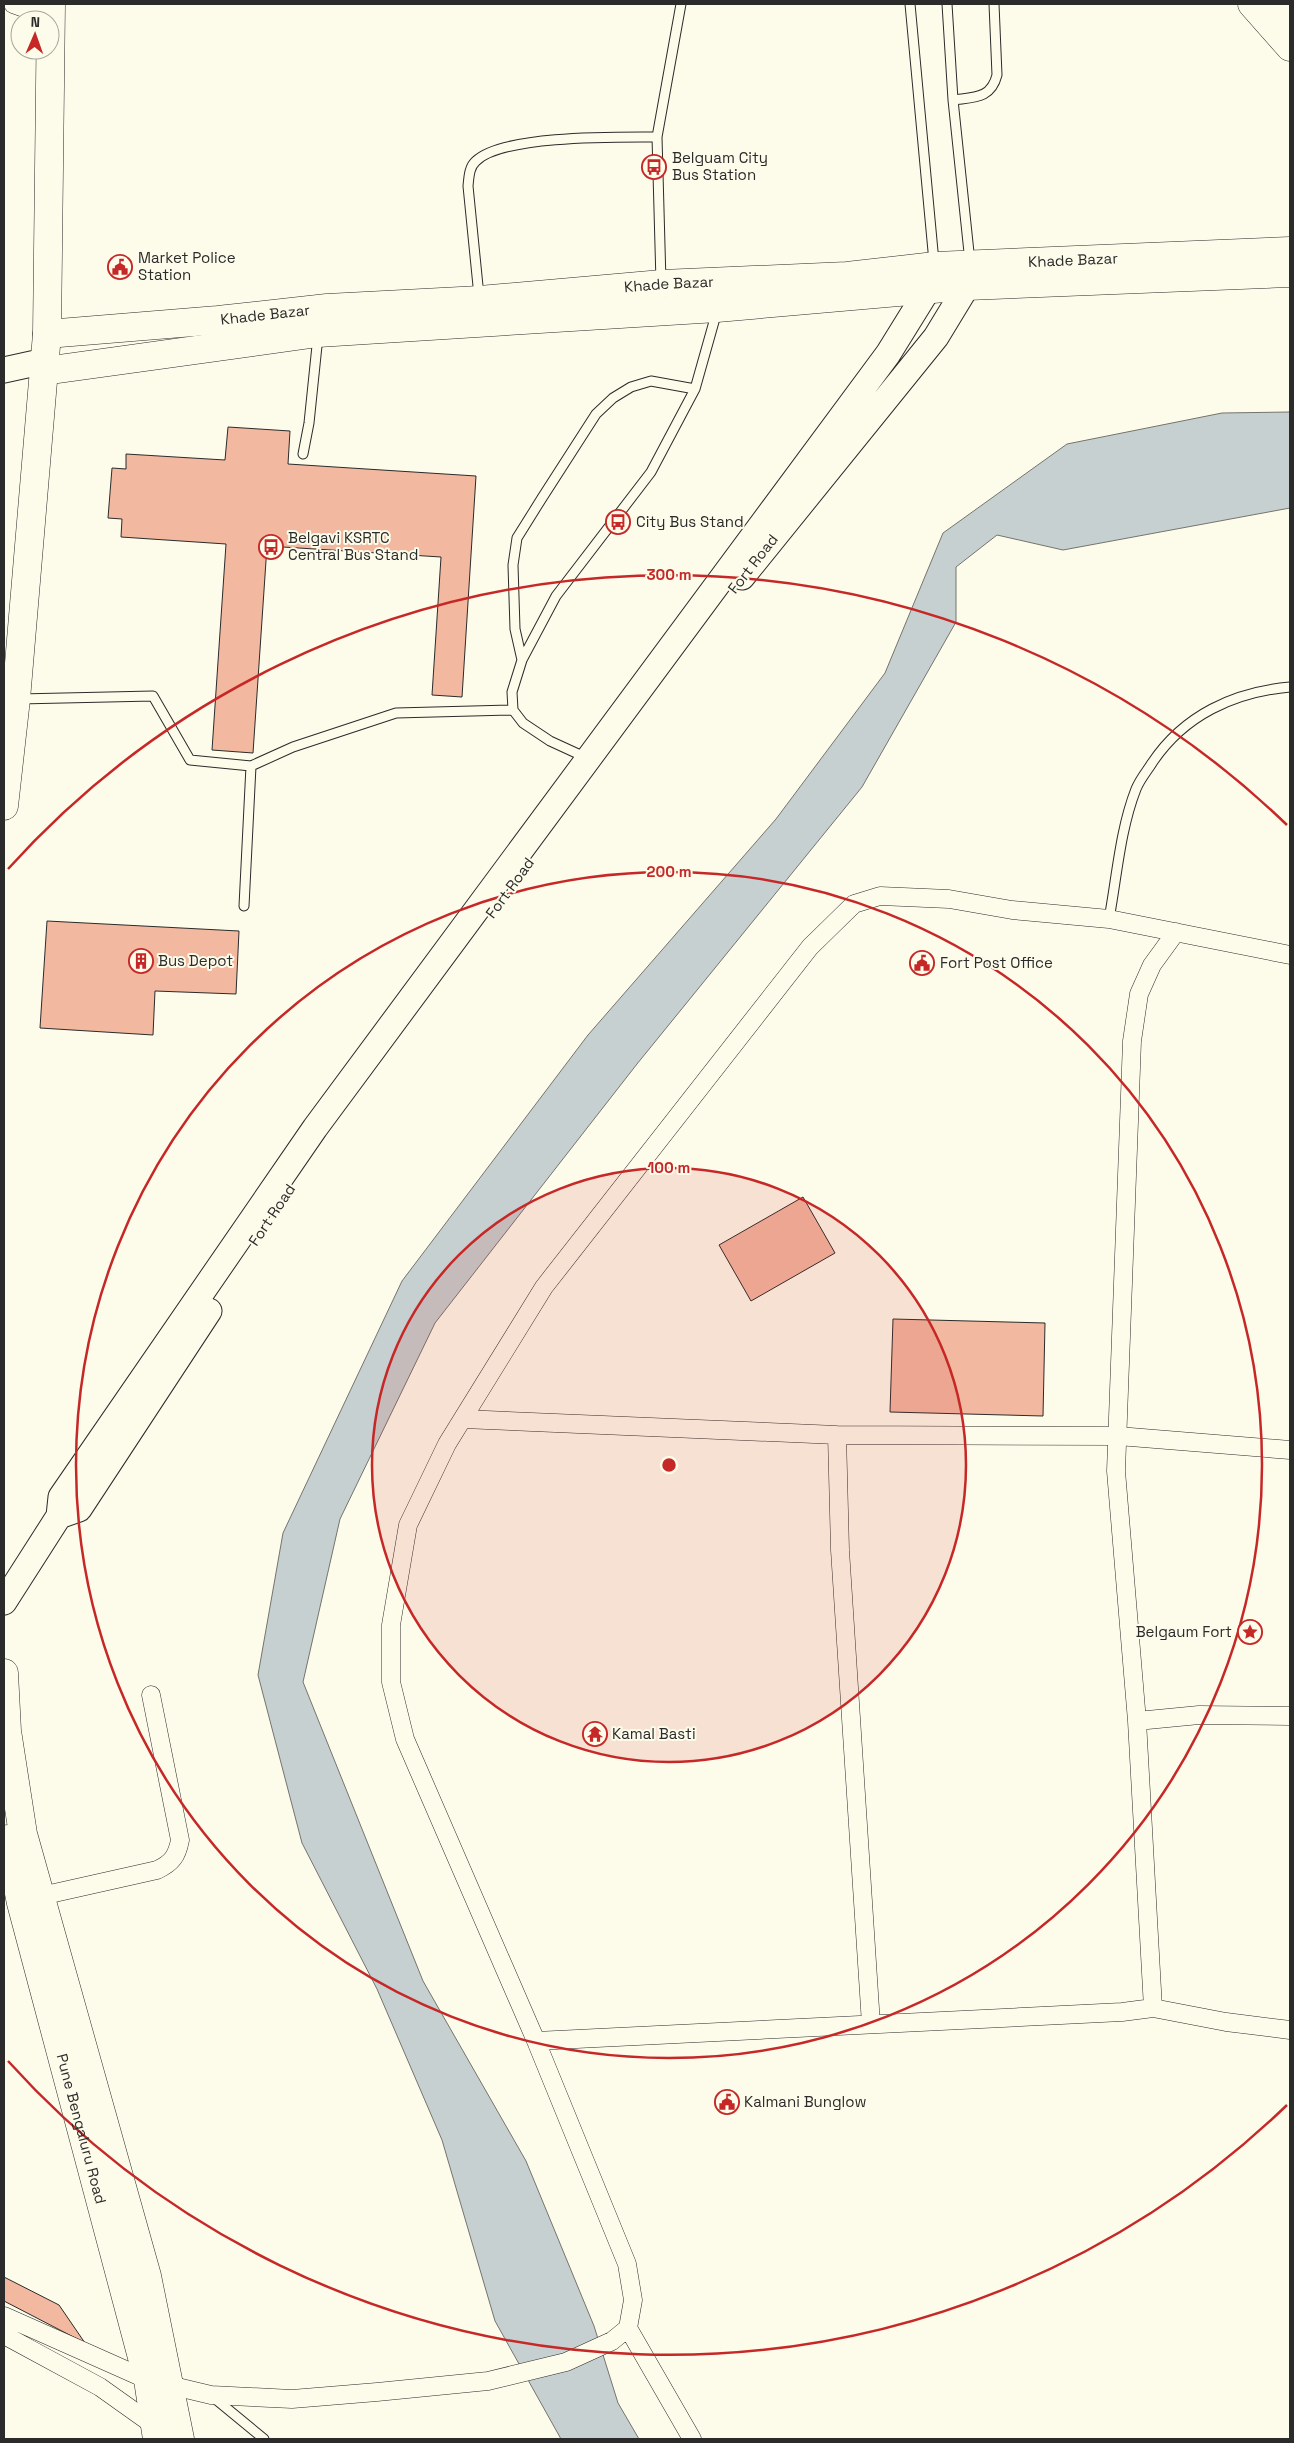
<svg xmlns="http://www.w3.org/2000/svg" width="1294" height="2443" font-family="'Space Grotesk',sans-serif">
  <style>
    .water { fill: #c7d0d0; stroke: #74746e }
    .building { fill: #f2b8a0; stroke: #2b2b2b }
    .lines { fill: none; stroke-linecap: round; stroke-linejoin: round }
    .lane-casing { stroke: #2b2b2b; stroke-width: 11 }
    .street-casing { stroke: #2b2b2b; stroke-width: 19 }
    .secondary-casing { stroke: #2b2b2b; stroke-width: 27 }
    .primary-casing { stroke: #2b2b2b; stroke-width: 29 }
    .lane { stroke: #fdfbea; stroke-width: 9 }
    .street { stroke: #fdfbea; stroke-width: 18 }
    .secondary { stroke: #fdfbea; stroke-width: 25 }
    .primary { stroke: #fdfbea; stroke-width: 28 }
    .ring { fill: none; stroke: #c62828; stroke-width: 2.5 }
    .labels { text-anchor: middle; stroke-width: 4; stroke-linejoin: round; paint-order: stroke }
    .poi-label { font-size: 15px; fill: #2b2b2b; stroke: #fdfbea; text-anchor: start }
    .street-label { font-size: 15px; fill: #2b2b2b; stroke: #fdfbea }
    .centre { fill: #c62828; stroke: #fdfbea; stroke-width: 2.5 }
    .ring-label { font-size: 15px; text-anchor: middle; font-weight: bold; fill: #c62828; stroke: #fdfbea; stroke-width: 4; stroke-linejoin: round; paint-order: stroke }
  </style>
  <rect width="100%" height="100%" fill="#fdfbea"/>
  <path class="water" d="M1290,412V508L1063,550L997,535L956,567V622L862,787L637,1064L435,1323L340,1519L303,1682L423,1981L526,2161L594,2326L618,2403L639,2439H561L495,2321L442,2140L377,1989L302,1843L258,1675L283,1533L402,1281L588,1035L776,819L885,673L943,533L1067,444L1222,413Z"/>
  <path class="building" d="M228,427L290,431L288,464L476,476L462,697L432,695L441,557L267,546L253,753L212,750L226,544L121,537L122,519L108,518L112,468L126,469V454L225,460Z
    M47,921L239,931L236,994L155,991L153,1035L40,1028Z
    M803,1197L835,1253L751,1301L719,1245Z
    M893,1319L1045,1323L1043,1416L890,1412Z
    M4,2277L59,2305L85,2343L4,2301Z"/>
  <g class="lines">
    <defs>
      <path id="lane" d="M910,4L934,262
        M947,4L953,100L970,262
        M953,100C974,97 991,99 997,75L994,4
        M661,282L657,137L681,4
        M479,296L468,186C469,177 469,167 476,161C502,135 619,137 657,137
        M303,454L309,423L318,336
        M522,660L515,629L513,565L517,538L542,498L596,414L613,398L631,387L651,381L695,389
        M19,699L153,696L190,760L251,766L293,747L396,713L513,710
        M587,758L550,741L523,723L513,710L512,692L522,660L556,596L651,472L695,389L717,311
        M244,906L251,766
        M1109,919C1117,876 1120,830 1136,789C1140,779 1147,771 1152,763C1184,715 1234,692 1290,687
        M213,2397L264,2439"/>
      <path id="street" d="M13,4L52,18
        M463,1419L837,1435L1118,1436L1290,1450
        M837,1435L840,1550L871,2024
        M1137,1721L1199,1715L1290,1716
        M41,1896L157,1870C172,1863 177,1856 180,1840L151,1695
        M1153,2008L1137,1721L1116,1471L1132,1041L1139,994L1152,965L1176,932
        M536,2041L1122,2012L1153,2008L1226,2022L1290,2030
        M4,2316L148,2380L211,2395L292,2399L377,2392L488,2381L566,2362L612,2341L628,2328L633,2300L627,2264L536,2041L405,1739L391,1682V1625L408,1525L447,1444L544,1287L810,947L854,904L880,896L949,899L1012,910L1109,919L1290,955
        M628,2328L692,2439
        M4,2335L100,2387L159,2429"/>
      <path id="secondary" d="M4,370L45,361
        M742,577L936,337L967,286L970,269
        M59,1516L79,1509L209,1311
        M4,1602L59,1516L61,1497L315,1128L888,354L927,291L932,273"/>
      <g id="primary">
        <path d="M1252,4L1290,47"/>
        <path d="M1281,4L1290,14"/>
        <path id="s1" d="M47,334L218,320L327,308L480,300L662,284L847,276L935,266L1290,251"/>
        <path d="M44,371L318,333L717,308L967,286L1290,273"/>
        <path d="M4,806L16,699L47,334L51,4"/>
        <path d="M4,1673L7,1731L23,1834L147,2276L180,2439"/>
        <path id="s2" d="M8,1839L21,1903L148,2380L157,2439"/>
      </g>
    </defs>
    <use href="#lane" class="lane-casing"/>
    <use href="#street" class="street-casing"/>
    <use href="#secondary" class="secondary-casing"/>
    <use href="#primary" class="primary-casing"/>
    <use href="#lane" class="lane"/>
    <use href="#street" class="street"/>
    <use href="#secondary" class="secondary"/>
    <use href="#primary" class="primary"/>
  </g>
  <circle cx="669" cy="1465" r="297" fill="#c62828" fill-opacity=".12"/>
  <g class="ring">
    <circle cx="669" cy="1465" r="297"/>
    <circle cx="669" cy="1465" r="593"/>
    <path d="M1287 2105A890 890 0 0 1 8 2061M8 869A890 890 0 0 1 1287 825"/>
  </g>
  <defs>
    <symbol id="bus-ring" viewBox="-11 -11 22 22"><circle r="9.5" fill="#fdfbea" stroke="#c62828" stroke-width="1.5"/><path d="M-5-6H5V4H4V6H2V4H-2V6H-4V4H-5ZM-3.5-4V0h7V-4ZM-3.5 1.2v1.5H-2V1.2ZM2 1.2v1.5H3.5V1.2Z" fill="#c62828"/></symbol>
    <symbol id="civic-ring" viewBox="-11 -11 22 22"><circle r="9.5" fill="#fdfbea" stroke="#c62828" stroke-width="1.5"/><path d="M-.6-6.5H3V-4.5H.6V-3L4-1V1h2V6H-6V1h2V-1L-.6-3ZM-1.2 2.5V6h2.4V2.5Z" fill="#c62828"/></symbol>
    <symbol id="building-ring" viewBox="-11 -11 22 22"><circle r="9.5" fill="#fdfbea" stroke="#c62828" stroke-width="1.5"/><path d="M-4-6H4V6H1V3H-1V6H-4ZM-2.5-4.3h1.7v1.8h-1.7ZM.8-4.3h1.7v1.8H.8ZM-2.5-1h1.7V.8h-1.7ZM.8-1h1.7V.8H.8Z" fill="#c62828"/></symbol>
    <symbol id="sight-ring" viewBox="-11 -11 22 22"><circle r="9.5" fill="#fdfbea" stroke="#c62828" stroke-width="1.5"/><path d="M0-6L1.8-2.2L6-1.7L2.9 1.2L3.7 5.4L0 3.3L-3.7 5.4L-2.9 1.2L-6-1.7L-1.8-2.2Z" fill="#c62828"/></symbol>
    <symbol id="temple-ring" viewBox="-11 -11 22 22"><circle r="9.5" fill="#fdfbea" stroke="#c62828" stroke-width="1.5"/><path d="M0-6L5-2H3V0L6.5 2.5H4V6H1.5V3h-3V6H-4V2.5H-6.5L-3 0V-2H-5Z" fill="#c62828"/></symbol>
  </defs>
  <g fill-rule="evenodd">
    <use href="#bus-ring" x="640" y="153" width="28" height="28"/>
    <use href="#civic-ring" x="106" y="253" width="28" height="28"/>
    <use href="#bus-ring" x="604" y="508" width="28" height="28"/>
    <use href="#bus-ring" x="257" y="533" width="28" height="28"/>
    <use href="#building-ring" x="127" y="947" width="28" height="28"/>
    <use href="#civic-ring" x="908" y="949" width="28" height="28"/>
    <use href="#sight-ring" x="1236" y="1618" width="28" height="28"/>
    <use href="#temple-ring" x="581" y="1720" width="28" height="28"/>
    <use href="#civic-ring" x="713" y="2088" width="28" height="28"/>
  </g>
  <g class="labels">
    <g class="poi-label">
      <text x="672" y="163">Belguam City<tspan x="672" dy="17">Bus Station</tspan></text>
      <text x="138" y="263">Market Police<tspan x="138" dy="17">Station</tspan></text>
      <text x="636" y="527">City Bus Stand</text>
      <text x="288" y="543">Belgavi KSRTC<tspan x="288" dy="17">Central Bus Stand</tspan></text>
      <text x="158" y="966">Bus Depot</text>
      <text x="940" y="968">Fort Post Office</text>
      <text x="1232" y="1637" text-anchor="end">Belgaum Fort</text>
      <text x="612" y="1739">Kamal Basti</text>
      <text x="744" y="2107">Kalmani Bunglow</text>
    </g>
    <g class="street-label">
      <text dy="5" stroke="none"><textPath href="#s1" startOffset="1029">Khade Bazar</textPath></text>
      <text dy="5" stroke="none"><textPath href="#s1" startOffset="624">Khade Bazar</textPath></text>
      <text dy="5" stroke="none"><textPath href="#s1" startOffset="219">Khade Bazar</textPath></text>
      <text transform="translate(753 564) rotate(-52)" y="5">Fort Road</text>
      <text transform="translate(510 888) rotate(-54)" y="5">Fort Road</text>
      <text transform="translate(272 1215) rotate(-56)" y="5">Fort Road</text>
      <text dy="5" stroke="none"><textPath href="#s2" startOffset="299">Pune Bengaluru Road</textPath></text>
    </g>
  </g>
  <circle cx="669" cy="1465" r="8" class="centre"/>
  <g class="ring-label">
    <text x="669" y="580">300 m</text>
    <text x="669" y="877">200 m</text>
    <text x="669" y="1173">100 m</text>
  </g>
  <rect width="1294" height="2443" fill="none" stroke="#2b2b2b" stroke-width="10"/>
  <g transform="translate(35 35) rotate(2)"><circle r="24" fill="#fdfbea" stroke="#a9a89e"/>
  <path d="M0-4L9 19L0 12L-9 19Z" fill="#c62828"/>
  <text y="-8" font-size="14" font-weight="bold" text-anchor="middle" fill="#2b2b2b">N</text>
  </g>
</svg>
